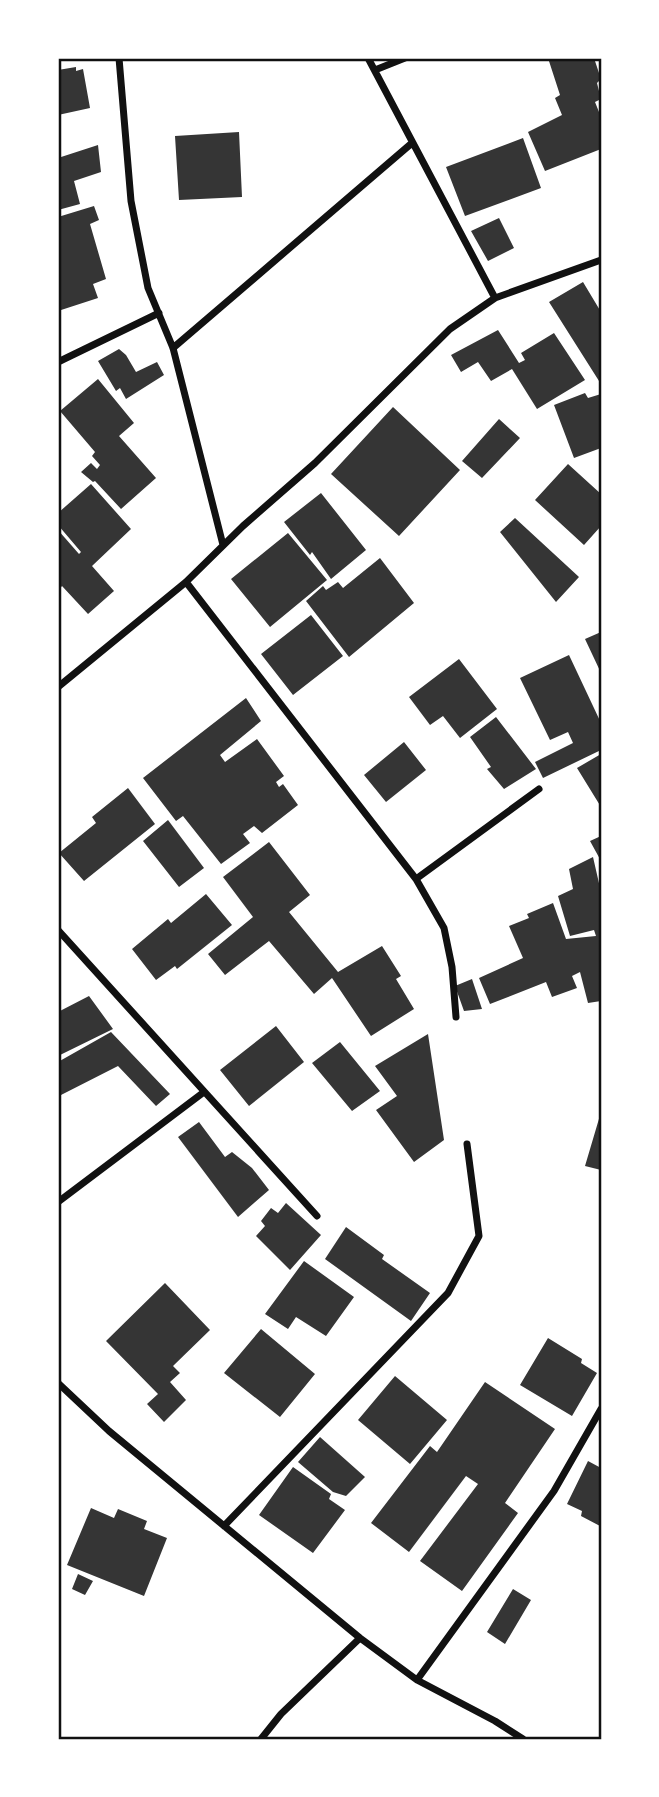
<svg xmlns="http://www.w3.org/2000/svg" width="659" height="1797" font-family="Poppins,sans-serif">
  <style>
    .building { fill: #353535 }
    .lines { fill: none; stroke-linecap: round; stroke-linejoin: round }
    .minor { stroke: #111; stroke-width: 7 }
    .neatline { fill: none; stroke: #111; stroke-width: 2.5 }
  </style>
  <rect width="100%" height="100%" fill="#fff"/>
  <path class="building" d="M548,58H594L601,79L597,83L601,99L595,102L601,117V149L545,171L528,132L562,115L555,98L560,95Z
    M76,67V71L83,69L90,108L58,115V70Z
    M239,132L242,197L179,200L175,136Z
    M523,138L541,188L465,216L446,167Z
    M98,145L101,172L74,181L80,204L58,210V158Z
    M94,206L99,220L90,224L106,279L93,284L98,298L58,311V217Z
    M499,218L514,248L488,261L471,231Z
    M583,282L601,312V380L599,381L549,302Z
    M498,330L519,363L525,360L521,353L554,333L585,380L537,409L512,369L491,381L478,362L461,372L451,355Z
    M119,349L126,355L136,372L157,362L164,375L126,399L120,388L116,391L98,361Z
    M98,379L134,423L119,436L156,478L121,509L95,481L93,482L81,472L91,463L97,469L100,465L92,456L95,452L60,411Z
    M585,393L588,398L601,394V448L574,458L554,405Z
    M393,407L460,470L399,536L331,474Z
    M499,419L520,438L482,478L462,461Z
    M568,464L601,494V526L584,545L535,500Z
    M91,484L131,529L92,566L114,591L88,614L62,586L58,591V530L79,554L81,552L58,525V513Z
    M321,493L366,550L331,579L312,552L310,555L284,522Z
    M515,518L579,577L556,602L500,532Z
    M288,533L327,580L270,627L231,579Z
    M380,558L414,603L349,657L306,601L323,586L326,590L338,582L343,588Z
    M311,615L343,656L293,695L261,654Z
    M601,632V673L585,639Z
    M569,655L601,723V750L543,778L535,762L573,743L568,732L550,740L520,678Z
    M459,659L497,709L460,738L443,716L430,725L409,697Z
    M246,698L261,721L220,755L225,762L257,739L284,776L276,782L279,787L283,784L298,805L262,833L254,826L243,834L250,843L221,864L183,816L176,821L143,778Z
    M496,717L536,769L504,789L487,769L491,767L470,737Z
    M404,742L426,770L386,802L364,775Z
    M601,754V807L577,768Z
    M128,788L155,824L84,881L59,853L96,823L92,817Z
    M168,820L204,868L179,887L143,841Z
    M601,836V861L590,841Z
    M269,842L310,895L289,912L338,972L382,946L401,976L396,979L414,1009L371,1036L332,978L314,994L269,941L225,975L208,954L253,917L223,877Z
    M593,857L601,892V1001L588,1003L580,972L572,976L577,988L552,997L546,982L490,1004L479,978L523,958L509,926L529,918L527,914L553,903L566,939L596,936L594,930L570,936L558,896L573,889L569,869Z
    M206,894L232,925L177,969L175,966L156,980L132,949L168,919L171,923Z
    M472,979L482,1009L464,1011L455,986Z
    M89,996L113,1029L58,1056V1012Z
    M276,1026L304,1062L249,1106L220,1070Z
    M111,1032L170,1094L156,1106L118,1066L61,1095L58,1088V1062Z
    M428,1034L444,1140L414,1162L376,1110L397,1096L375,1066Z
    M340,1042L380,1091L352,1111L312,1063Z
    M601,1112V1170L585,1166Z
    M199,1122L225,1157L232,1152L252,1168L269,1190L238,1217L178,1137Z
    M286,1203L321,1235L290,1270L256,1236L265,1226L261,1221L271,1208L278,1213Z
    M346,1227L384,1255L382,1259L430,1293L411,1321L325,1259Z
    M304,1261L354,1297L326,1336L296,1317L288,1329L265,1314Z
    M165,1283L210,1330L173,1366L180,1373L170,1382L186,1400L164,1422L147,1404L158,1394L106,1341Z
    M261,1329L315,1374L280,1417L224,1373Z
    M548,1338L582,1359L581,1363L597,1373L572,1416L520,1385Z
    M395,1376L447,1420L410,1464L358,1420Z
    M485,1382L555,1429L505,1503L518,1513L462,1591L420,1561L478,1484L466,1476L409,1552L371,1523L430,1446L437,1452Z
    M320,1437L365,1477L346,1496L333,1492L298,1462Z
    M588,1461L601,1468L600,1526L581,1516L582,1511L567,1504Z
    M293,1467L331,1494L329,1499L345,1510L313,1553L259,1515Z
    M91,1508L114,1518L118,1509L147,1521L144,1529L167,1538L144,1596L67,1565Z
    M78,1574L93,1581L85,1595L72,1589Z
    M513,1589L531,1600L505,1644L487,1632Z"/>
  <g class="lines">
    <path class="minor" d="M119,58L131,201L148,288L173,348L223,545
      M368,58L495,298
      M375,70L405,58
      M173,348L412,143
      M58,362L159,313
      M186,582L416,879L444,928L452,967L456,1017
      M58,687L186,582L243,526L315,463L450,329L495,298L601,260
      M416,879L539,789
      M58,930L317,1216
      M58,1202L204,1092
      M58,1383L109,1431L360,1638L417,1680L495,1721L523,1739
      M224,1526L448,1293L479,1236L467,1144
      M417,1680L554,1491L601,1409
      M261,1739L281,1714L360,1638"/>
  </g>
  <rect width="659" height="1797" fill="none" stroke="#ffffff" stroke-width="119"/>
  <rect x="60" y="60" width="540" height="1678" class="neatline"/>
</svg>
